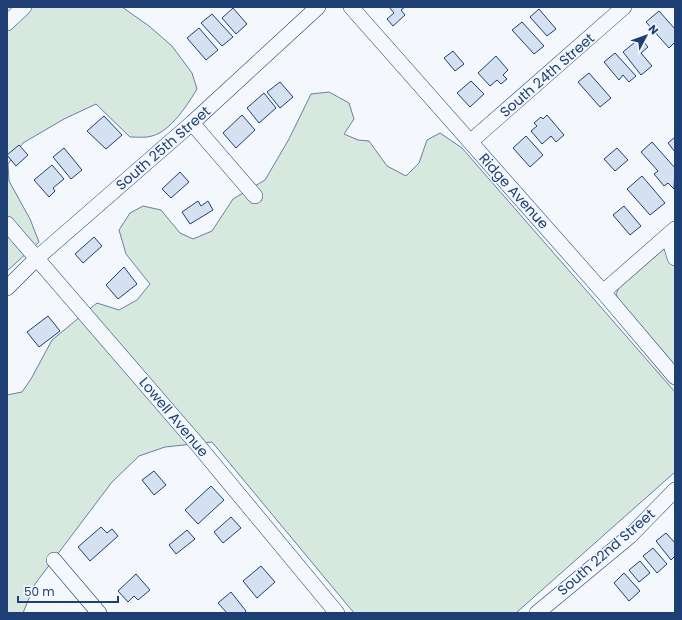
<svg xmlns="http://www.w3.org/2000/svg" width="682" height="620" font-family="Poppins,sans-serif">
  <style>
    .green { fill: #d7e8df; stroke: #687fa3 }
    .building { fill: #d5e0f0; stroke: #1d3f73 }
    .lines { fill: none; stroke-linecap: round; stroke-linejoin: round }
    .minor-casing { stroke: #1d3f73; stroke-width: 16 }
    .minor { stroke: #f4f7fb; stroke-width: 15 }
    .labels { text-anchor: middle; stroke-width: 3; stroke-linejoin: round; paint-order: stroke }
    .street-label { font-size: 14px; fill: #1d3f73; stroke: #f4f7fb }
  </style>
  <rect width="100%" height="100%" fill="#f4f7fb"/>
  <path class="green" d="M7,7H122L149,26L172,46L192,73L197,89C188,104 171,131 152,136C146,138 137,137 130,137L96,104L64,119L23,143L8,164L9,181L30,219L39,242L7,271Z
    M329,92L349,103L354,119L344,134L358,140L369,141L387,166L406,176L419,163L427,140L440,133L462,148L675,392V472L516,613H354L212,442L165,447L139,456L112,482L35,584L23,613H7V395L22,392L31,379L52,340L97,303L119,310L137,300L150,284L126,254L119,230L130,213L143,206L161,210L180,233L193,239L212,231L233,199L265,180L289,139L311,94Z
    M675,239V366L619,301L616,294L619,288Z"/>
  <path class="building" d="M389,7H405L401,10L405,15L393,26L387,19L394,13Z
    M233,8L247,24L236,34L222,18Z
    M539,9L556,29L547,36L530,17Z
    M659,11L675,29V42L669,48L646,22Z
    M212,14L233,37L222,46L201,23Z
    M522,22L544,46L534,54L512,30Z
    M199,28L218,50L206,60L187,38Z
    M640,38L648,47L641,53L652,66L641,75L623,52Z
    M453,51L464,64L455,71L444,58Z
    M615,53L636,76L629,82L623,75L619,80L604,62Z
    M496,56L508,70L503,75L507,79L501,84L497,80L490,86L478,73Z
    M589,73L611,98L600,107L578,82Z
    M471,81L484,94L470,107L457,93Z
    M280,82L293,97L280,108L267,92Z
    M264,93L276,108L259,123L247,108Z
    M242,115L255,130L236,148L223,133Z
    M547,115L564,135L556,142L551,136L542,144L531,131L537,126L534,123L541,117L543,119Z
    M104,116L122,135L106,149L87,131Z
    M526,136L543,155L530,167L513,148Z
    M675,137V152L668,143Z
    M652,142L675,168L674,189L668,183L664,186L654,174L658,171L641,152Z
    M19,145L28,155L16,166L7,155Z
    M64,148L82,170L71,179L53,157Z
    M617,148L628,160L615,171L604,159Z
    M52,165L64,179L53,188L55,191L49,197L34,180Z
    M180,172L189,182L171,198L162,189Z
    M642,176L665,203L650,215L627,189Z
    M198,201L201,206L208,201L213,210L190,224L182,212Z
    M624,206L641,226L630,235L613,215Z
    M94,237L102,246L83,263L75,254Z
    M124,267L137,284L118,299L106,285Z
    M48,316L60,331L39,347L27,332Z
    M154,471L166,485L154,495L142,480Z
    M211,486L224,500L198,524L185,510Z
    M231,517L241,528L223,543L214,532Z
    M101,527L107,533L112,529L118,536L90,561L78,547Z
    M187,530L195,539L176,554L169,545Z
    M666,533L675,543V556L671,560L656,541Z
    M653,548L667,564L657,573L643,556Z
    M640,561L650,573L639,582L629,570Z
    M261,566L275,582L257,598L243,581Z
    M624,573L640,591L629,601L614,583Z
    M136,574L150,590L138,600L134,596L128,602L118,591Z
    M231,592L246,611L245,613H227L218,603Z"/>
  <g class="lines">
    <defs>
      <path id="minor" d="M351,7L603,292L675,377
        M7,23L24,7
        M192,123L255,196
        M470,142L624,7
        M7,224L197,444L337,613
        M668,235L675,258
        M7,288L37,258L192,123L318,7
        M603,292L675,229
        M54,560L99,613
        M537,613L630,536L675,490"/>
    </defs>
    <use href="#minor" class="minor-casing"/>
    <use href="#minor" class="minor"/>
  </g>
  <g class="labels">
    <g class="street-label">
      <text transform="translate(547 75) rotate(-41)" y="5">South 24th Street</text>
      <text transform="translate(163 148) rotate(-41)" y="5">South 25th Street</text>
      <text transform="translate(514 191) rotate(48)" y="5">Ridge Avenue</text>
      <text transform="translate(174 417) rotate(50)" y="5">Lowell Avenue</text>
      <text transform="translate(606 552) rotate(-41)" y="5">South 22nd Street</text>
    </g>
  </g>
  <rect width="682" height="620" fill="none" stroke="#1d3f73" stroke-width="16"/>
  <g transform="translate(646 36) rotate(49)" stroke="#f4f7fb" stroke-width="3" paint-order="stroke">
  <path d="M0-3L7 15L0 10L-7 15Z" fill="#1d3f73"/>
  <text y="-6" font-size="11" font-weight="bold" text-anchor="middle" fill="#1d3f73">N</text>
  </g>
  <path d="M18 596v6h100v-6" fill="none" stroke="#1d3f73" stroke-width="2"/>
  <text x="24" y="596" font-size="12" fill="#1d3f73" stroke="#f4f7fb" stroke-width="3" paint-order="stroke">50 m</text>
</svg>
